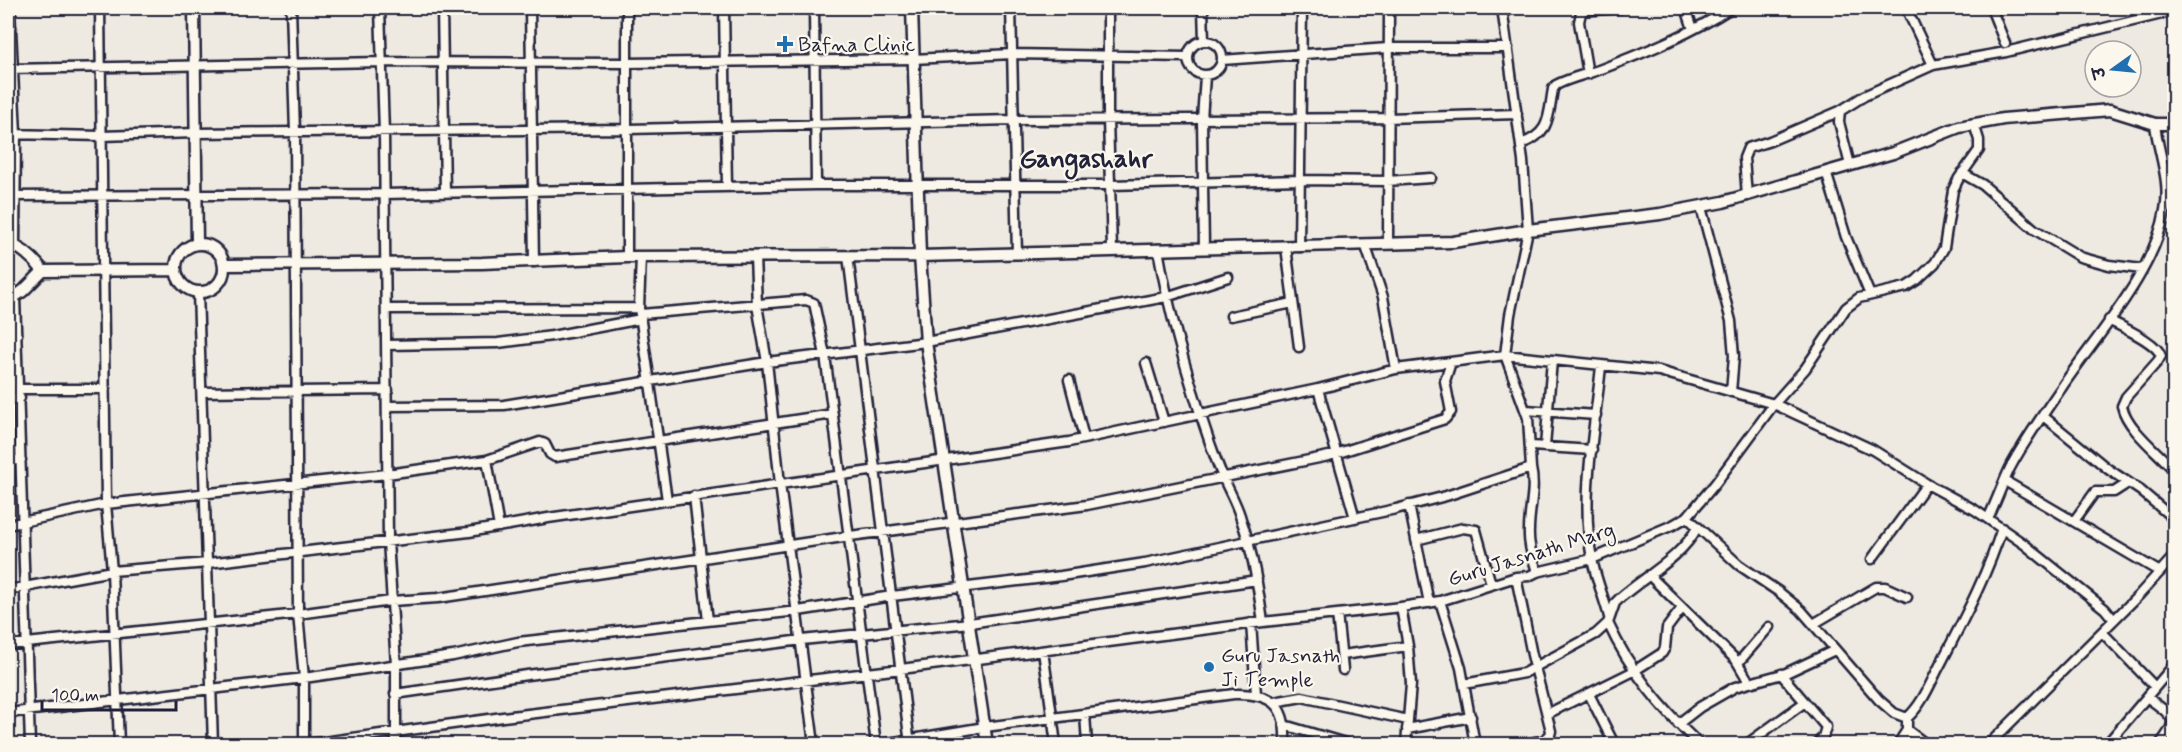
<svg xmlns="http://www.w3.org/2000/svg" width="2182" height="752" font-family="Mynerve,'Playpen Sans Deva',sans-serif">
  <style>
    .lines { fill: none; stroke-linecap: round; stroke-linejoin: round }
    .minor-casing { stroke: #22223b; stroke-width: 13 }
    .tertiary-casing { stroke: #22223b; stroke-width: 15 }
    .minor { stroke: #fbf7ec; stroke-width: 8 }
    .tertiary { stroke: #fbf7ec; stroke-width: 10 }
    .poi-dot { fill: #1f6fb2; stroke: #fbf7ec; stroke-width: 2 }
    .labels { text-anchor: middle; stroke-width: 4.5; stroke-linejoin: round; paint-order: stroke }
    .poi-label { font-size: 21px; fill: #22223b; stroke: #fbf7ec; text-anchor: start }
    .street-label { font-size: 21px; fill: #22223b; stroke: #fbf7ec }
    .district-label { font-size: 27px; font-weight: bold; fill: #22223b; stroke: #fbf7ec }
  </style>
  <rect width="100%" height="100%" fill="#eeeae2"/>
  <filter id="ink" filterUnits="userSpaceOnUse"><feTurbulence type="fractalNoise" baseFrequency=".0167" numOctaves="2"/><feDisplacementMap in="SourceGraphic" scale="12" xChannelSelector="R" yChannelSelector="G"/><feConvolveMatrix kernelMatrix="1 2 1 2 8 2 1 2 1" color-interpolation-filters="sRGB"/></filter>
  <g filter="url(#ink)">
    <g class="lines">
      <defs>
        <path id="minor" d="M10,8L16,134L15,245
          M100,8L106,504L112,571L119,744
          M291,8L295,132L298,614L304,678V744
          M380,8L384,133L388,541L396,665V744
          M442,8L445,192
          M530,8L534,262
          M627,8V257
          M724,8L727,187
          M814,8L816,185
          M1011,8L1017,254
          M1108,8V120L1112,249
          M1203,8L1204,41
          M1582,8L1579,22L1588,74
          M1686,8L1693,29
          M1906,8L1933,65L2006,52L2174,11
          M1991,8L2005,43
          M1580,11L1621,8
          M1188 58a17 17 0 1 1 34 0a17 17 0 1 1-34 0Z
          M1222,60L1388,48H1508
          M8,69L383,62L628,63L913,59L1012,54L1187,57
          M8,134L102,136L195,133L628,129L1013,120L1387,118L1517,114
          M1521,144C1551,133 1548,117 1553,89L1556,85C1571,77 1589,74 1604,68C1648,51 1692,33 1731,8
          M1850,165L1839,122L1840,111L1864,96L1933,65
          M1826,172L1846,237L1870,295
          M1962,173L1983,185L2034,229L2080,257L2109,265L2142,269
          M8,196L384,194L816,185H1111L1299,180L1387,181L1431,178
          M1747,196L1744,158L1748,148L1770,141L1840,111
          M1701,207L1731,321L1734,356L1731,392
          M1388,243L1389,8
          M1365,244L1383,297L1396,369
          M1286,247L1299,347
          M1299,247L1302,8
          M1204,248L1202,119L1205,76
          M1158,249C1169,315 1188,379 1210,443C1214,454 1218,466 1223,477C1229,491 1237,504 1241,519C1253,552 1258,587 1263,622
          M848,256L910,744
          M641,257L639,308L667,500
          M755,257L757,305L767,362L780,484L814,744
          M198,292L213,744
          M15,297L30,744
          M386,309L639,308
          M641,314L806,300L814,303L825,355L876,744
          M1231,316L1293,303
          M2109,320C2123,328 2157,342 2161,356L2158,361L2126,397L2122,406C2127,429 2159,453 2174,470
          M8,335H17
          M387,345L498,343L552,336L641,319
          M1146,363L1164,422
          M1601,366C1595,429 1580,496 1592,559C1596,579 1604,598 1609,617
          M1069,380L1084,438
          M20,389H105
          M1318,389L1355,518
          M202,392L388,390
          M8,398H20
          M388,406L504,405L767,362L926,342L1166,297L1228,277
          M1526,410L1596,415
          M2043,416L2108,469L2141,491L2174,519
          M1531,446L1592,450
          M1545,447L1552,360
          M8,460H21
          M487,460L499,527
          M1531,468C1536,490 1529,508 1529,530C1528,545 1533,558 1537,572
          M2005,481L2160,572
          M694,496L708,621
          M1409,505L1429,603
          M1687,517L1739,565L1779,592L1801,610L1879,700L1894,713L1907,718C1922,705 1930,684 1939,667C1962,622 1987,576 2002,528
          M1988,519C1996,502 2002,485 2010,468C2025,440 2044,413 2062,387C2097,335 2155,272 2165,210C2171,180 2158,153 2155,124
          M2074,521L2095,492H2114L2128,483
          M8,525L106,504L387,474L487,460L540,442L545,444L550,454L555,457L833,414
          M1416,540L1463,528L1476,530L1491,584
          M1872,559L1927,484
          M1649,575L1736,660L1749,682
          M1516,577L1532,655L1551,731L1550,735L1544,740L1524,744
          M8,590L112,571L208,563L469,532L548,518L1069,442L1318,389L1396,369L1505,355L1659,371L1774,404L1787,410L1873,450L1927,484L1975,510L2024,544L2105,609L2114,620
          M1440,601L1461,668L1475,744
          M1401,607L1408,646L1411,684L1406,744
          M1337,614L1343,670
          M1251,623L1256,694
          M1608,623C1630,671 1661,708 1699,744
          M1815,623L1876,587H1885L1907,597
          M2102,632L2155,687
          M8,645L298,614L391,601L438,598L850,536L1087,505L1329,456L1445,419L1451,412L1445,381L1451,362
          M1043,651L1056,744
          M1342,655L1408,646
          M1738,663L1769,627
          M1781,674L1826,727L1823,737L1817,744
          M1464,684L1524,673L1596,634L1608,623L1615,603L1620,598C1646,575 1680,559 1697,528
          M395,694L527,675L802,640L970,623L1257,580
          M1589,694L1614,744
          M2147,697C2171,716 2182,717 2160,744
          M1274,702L1302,697L1408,720
          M8,713L304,678L453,656L518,642L798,611L892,596L1061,576L1145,563L1396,509L1446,496L1531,468L1528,418L1505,355L1510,315L1528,230L1523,161L1502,8
          M1085,714L1087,744
          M1547,714L1634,671L1662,653L1665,648L1667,628L1682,608
          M1678,724L1700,707L1735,687L1786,673L1835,650
          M1284,725L1349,744
          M1407,729L1471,717
          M1907,730L1926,744
          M309,744L503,717L901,669L1263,622L1401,607L1440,601L1516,577L1529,576L1537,572L1592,559L1673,525L1687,517L1715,484L1774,404L1805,369L1846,308L1859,298L1906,287L1917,280L1935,263L1944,248L1953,190L1959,178L1979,150V140L1974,124
          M882,744L985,727L1234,694C1272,693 1287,705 1285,744
          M1747,744L1805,702
          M1898,744L1907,730V718
          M1989,744L2139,595L2174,556
          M2107,744L2174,665"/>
        <path id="tertiary" d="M194,8L197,244
          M912,8L920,256L926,342L987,744
          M8,243C22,248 34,259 43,271
          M176 268a24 24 0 1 1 48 0a24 24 0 1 1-48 0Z
          M225,265L482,263L627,257L920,256L1453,242L1528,230L1660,214L1723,202L1893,153L1959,127L2003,119L2110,110L2155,124H2174
          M8,301L23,291L43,271L176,270"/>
      </defs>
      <use href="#minor" class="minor-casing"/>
      <use href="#tertiary" class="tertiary-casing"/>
      <use href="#minor" class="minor"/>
      <use href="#tertiary" class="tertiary"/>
    </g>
  </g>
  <g class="poi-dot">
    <path d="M782 35h6v6h6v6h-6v6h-6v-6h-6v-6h6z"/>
    <circle cx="1209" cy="667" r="6"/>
  </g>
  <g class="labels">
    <g class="poi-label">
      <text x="798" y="51">Bafna Clinic</text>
      <text x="1221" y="662">Guru Jasnath<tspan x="1221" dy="24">Ji Temple</tspan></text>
    </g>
    <g class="street-label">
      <text transform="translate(1531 554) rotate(-17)" y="7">Guru Jasnath Marg</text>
    </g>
    <g class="district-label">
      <text x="1086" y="167">Gangashahr</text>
    </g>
  </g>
  <rect width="2182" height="752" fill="none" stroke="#fbf7ec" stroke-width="30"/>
  <rect x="15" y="15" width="2152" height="722" fill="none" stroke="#22223b" stroke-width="2" filter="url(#ink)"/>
  <g transform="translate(2113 69) rotate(255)"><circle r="28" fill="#fbf7ec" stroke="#a4a2a5" stroke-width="1.5"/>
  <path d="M0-4.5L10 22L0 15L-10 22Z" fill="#1f6fb2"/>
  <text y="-9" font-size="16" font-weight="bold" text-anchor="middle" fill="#22223b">उ</text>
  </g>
  <path d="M42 701v9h134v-9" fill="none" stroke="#22223b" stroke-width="3"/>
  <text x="51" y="701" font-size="18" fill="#22223b" stroke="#fbf7ec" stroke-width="4.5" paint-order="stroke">100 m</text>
</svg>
